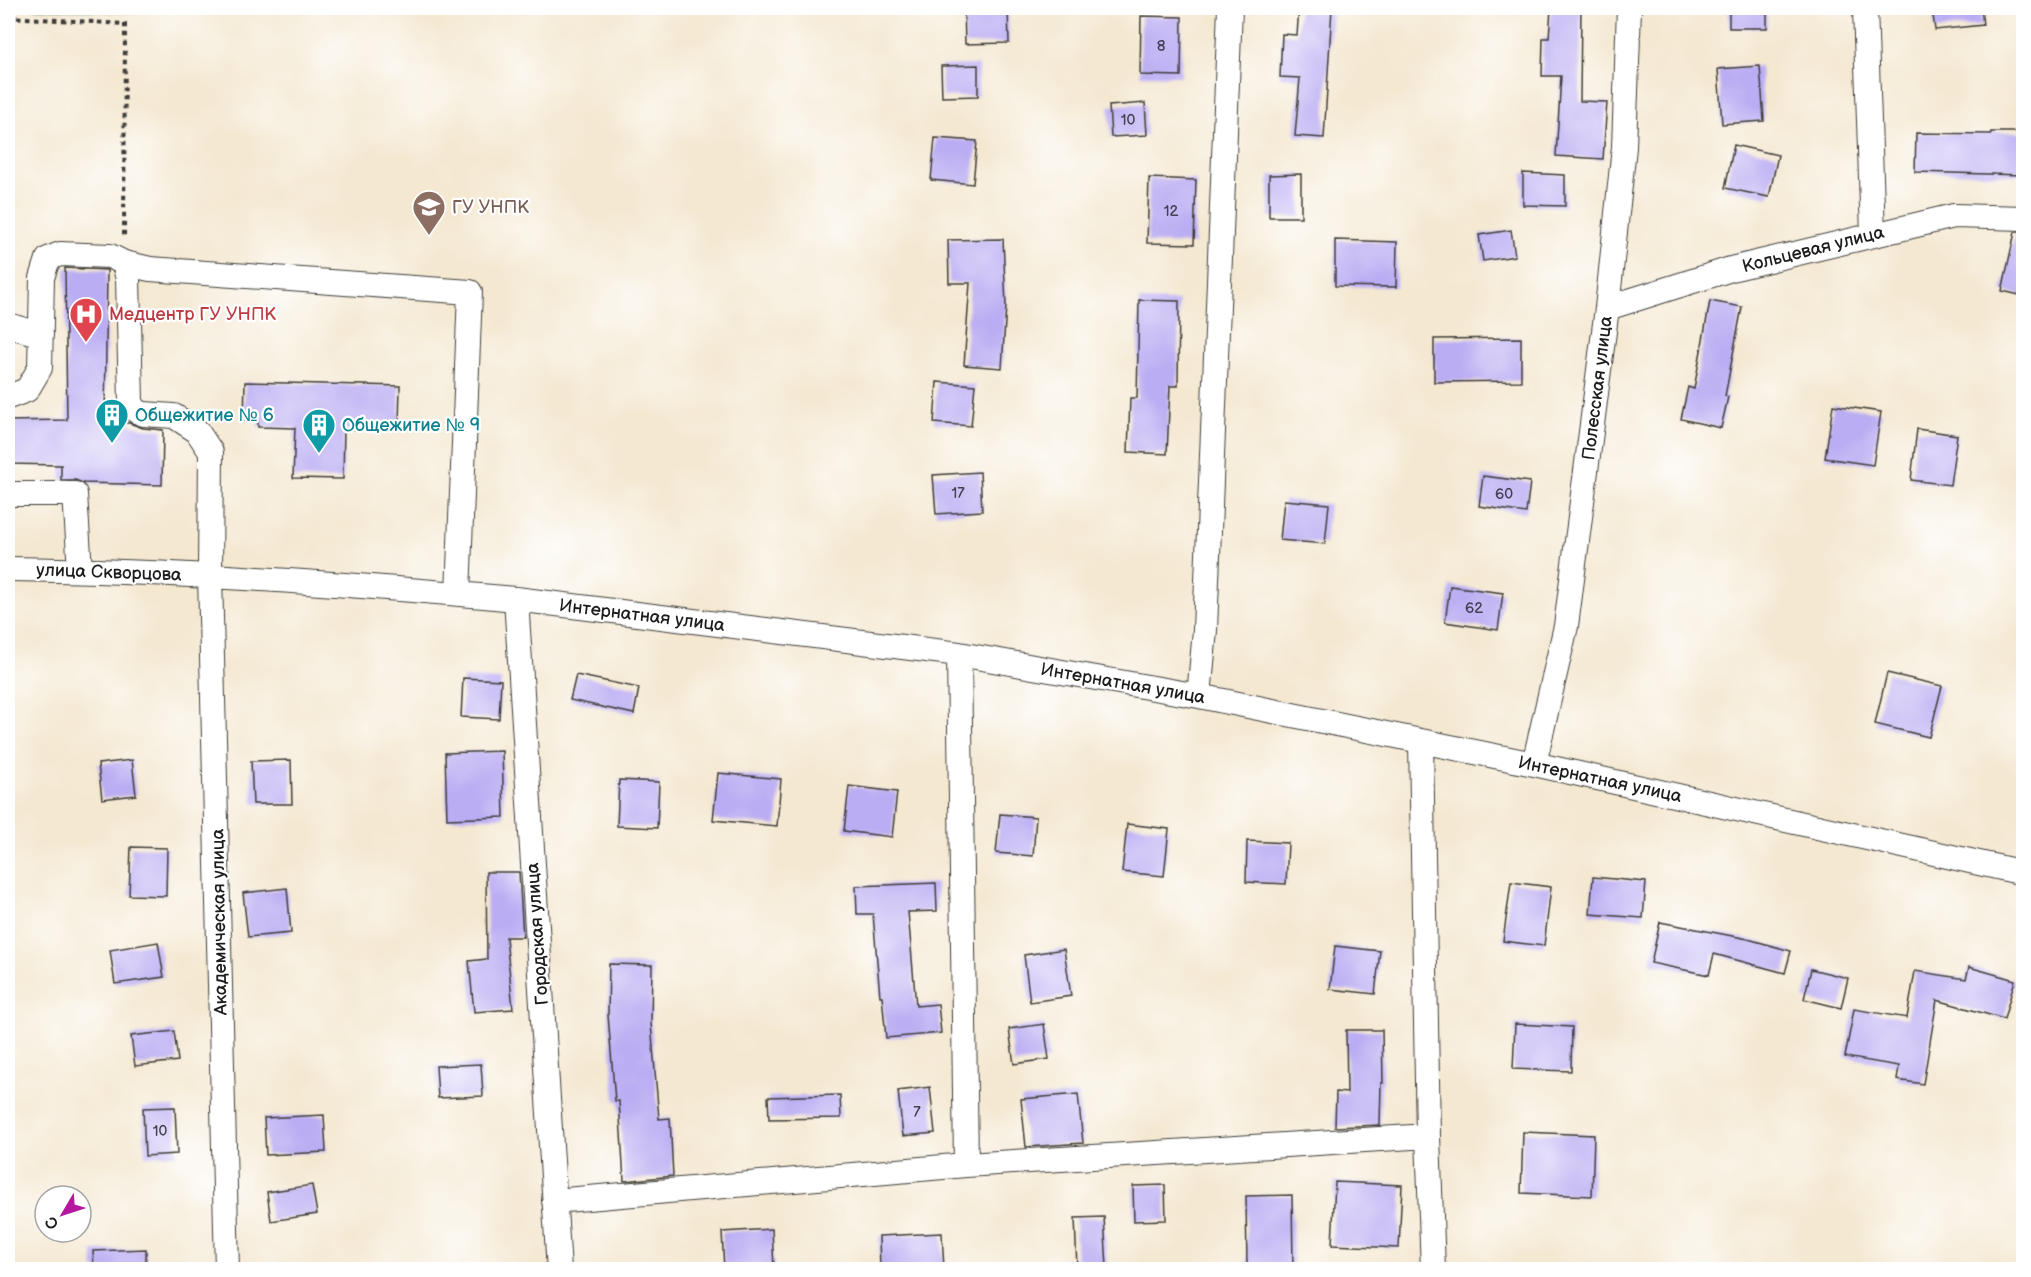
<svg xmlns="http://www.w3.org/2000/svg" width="2031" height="1277" font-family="'Balsamiq Sans',sans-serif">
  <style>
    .green { fill: #90d995; stroke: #567a58; stroke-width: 1.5 }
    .building { fill: #bbadf3 }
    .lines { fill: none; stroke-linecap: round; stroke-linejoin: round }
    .minor-casing { stroke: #3c3b37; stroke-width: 26 }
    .path { stroke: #3c3b37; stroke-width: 4; stroke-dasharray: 4.5 4.5; stroke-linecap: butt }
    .minor { stroke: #fff; stroke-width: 24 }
    .labels { text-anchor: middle; stroke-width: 4.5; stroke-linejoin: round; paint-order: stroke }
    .number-label { font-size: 15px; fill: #444052 }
    .education-label { font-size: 18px; fill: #785e54; stroke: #fff; text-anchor: start }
    .street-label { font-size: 18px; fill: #1c1c1c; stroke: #fff }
    .health-label { font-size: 18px; fill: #be3a42; stroke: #fff; text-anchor: start }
    .culture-label { font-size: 18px; fill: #0d838f; stroke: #fff; text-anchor: start }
  </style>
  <rect width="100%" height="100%" fill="#fff"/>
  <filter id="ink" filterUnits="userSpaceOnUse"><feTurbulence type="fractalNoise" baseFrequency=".0167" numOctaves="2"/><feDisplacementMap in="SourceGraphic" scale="12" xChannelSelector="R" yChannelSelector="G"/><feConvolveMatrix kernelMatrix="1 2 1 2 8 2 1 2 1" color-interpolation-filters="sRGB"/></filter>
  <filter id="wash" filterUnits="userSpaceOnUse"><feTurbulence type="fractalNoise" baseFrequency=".008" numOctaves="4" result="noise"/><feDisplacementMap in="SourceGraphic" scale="24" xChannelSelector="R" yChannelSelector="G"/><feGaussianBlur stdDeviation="1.35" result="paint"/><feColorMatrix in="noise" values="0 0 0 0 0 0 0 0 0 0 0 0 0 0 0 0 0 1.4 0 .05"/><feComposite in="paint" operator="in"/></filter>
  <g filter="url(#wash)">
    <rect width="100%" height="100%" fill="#f4e8d1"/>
    <path class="green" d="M33,8H144L132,12Z"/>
    <g id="blocks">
      <path class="building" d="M964,8H1008L1009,43L965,44Z
        M1299,8H1332L1324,138L1295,136L1300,78L1280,77L1282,34L1297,35Z
        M1551,8H1581L1580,101L1607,102L1603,159L1556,156L1561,76H1542L1543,38H1549Z
        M1729,8H1767V28H1729Z
        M1932,8H1981L1983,25L1935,30Z
        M1141,16L1182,17L1181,76L1140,75Z
        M978,65V96L942,97L941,66Z
        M1760,66L1764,121L1722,124L1718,69Z
        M1145,103L1147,135L1111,137L1109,106Z
        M1991,132H2024V175L1915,172L1916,133L1991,134Z
        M935,138L977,141L973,184L931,180Z
        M1734,145L1778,155L1769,197L1725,188Z
        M1523,173L1565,175V206L1523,205Z
        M1301,174V217H1269V175Z
        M1149,178L1196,180L1194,244L1147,243Z
        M1511,230L1515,256L1483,261L1479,235Z
        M2015,232H2024V296L2002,291Z
        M1003,239L1006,306L1002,368L964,365L970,283H949L948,240Z
        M1335,240L1397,242L1396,287L1335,286Z
        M65,268L107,270L105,422L129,423L143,428L163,430L162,485L83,483L75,480H61V465L8,464V421L67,420Z
        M1139,300L1179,301L1178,386H1170L1167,454L1128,452L1130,398H1137Z
        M1710,301L1742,307L1725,396L1728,397L1721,428L1681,419L1688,387L1694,389Z
        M1521,338V381L1434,382V339Z
        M245,382L400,386L399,424L383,423L382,430L344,429L343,479L293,478L295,428L258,427V420L244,419Z
        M937,382L975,385L971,426L934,423Z
        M1833,405L1881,412L1873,465L1825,458Z
        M1917,429L1957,435L1950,485L1911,480Z
        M980,472L982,511L936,514L933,475Z
        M1483,476L1530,482L1526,513L1479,506Z
        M1284,500L1329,504L1325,544L1280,540Z
        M1450,586L1503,593L1498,630L1445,622Z
        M1887,673L1942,686L1929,737L1875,724Z
        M576,675L639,688L634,714L570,700Z
        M463,678L501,680L499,719L461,717Z
        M502,751L504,817L447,819L445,753Z
        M132,760L136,795L102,799L98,764Z
        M291,760L292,804H253L251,761Z
        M718,773L781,779L777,826L713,820Z
        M619,780L659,782L657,828L617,826Z
        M849,786L897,792L892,837L844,831Z
        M1000,814L1036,817L1033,856L996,853Z
        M1127,824L1169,829L1164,876L1122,872Z
        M1247,841L1288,843L1286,884L1246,882Z
        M131,847L167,848L166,896L129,895Z
        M486,872H519L523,937H506L513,1009L474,1012L469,961L487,959Z
        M1593,877L1646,882L1643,918L1590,914Z
        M1511,882L1551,887L1544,946L1503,941Z
        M936,883L937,911L908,912L916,1006L938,1004L941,1033L886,1038L882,996H880L873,914H857L856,886Z
        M287,888L291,933L248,937L243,893Z
        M1660,922L1748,939L1791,951L1785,973L1714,954L1709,975L1651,963Z
        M158,942L164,977L115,984L110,950Z
        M1335,946L1380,951L1375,994L1330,989Z
        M1064,949L1071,996L1030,1002L1024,955Z
        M609,964L652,965L651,1023L659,1119L670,1118L673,1176L624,1181L619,1101H615L608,1015Z
        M1969,967L2015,980L2004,1019L1937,1000L1923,1084L1897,1080L1899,1066L1845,1057L1854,1009L1907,1018L1915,971L1966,979Z
        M1811,969L1848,978L1841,1008L1804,999Z
        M1044,1024L1049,1059L1014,1064L1009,1029Z
        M1515,1024L1572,1027L1571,1071L1513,1069Z
        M1346,1030H1382L1383,1083H1381L1380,1125L1335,1127L1336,1092L1347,1093Z
        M174,1031L178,1061L135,1066L131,1036Z
        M481,1064L483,1096L438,1098L436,1066Z
        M930,1087L935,1133L903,1136L898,1091Z
        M1078,1094L1083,1143L1026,1147L1021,1099Z
        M840,1095L841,1118L769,1119L768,1097Z
        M175,1107L177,1154L145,1156L143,1108Z
        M324,1115L326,1152L266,1155L264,1118Z
        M1523,1132L1594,1135L1592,1196L1521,1193Z
        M1335,1182L1402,1185L1399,1248L1332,1245Z
        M312,1185L317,1214L271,1221L267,1192Z
        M1165,1185L1166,1220L1134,1221L1133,1186Z
        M1292,1195L1293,1267H1247L1246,1196Z
        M1104,1217L1107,1268L1077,1269L1075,1218Z
        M772,1229L774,1269H724L722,1232Z
        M942,1233L944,1269H880L879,1236Z
        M146,1249V1269H94L93,1251Z"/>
    </g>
  </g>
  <g filter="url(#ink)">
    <use href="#blocks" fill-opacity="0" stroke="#3c3b37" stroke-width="1.5"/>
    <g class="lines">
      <defs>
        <path id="minor" d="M1865,8L1873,234
          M124,263L150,269L470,292L458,594
          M1607,308L1731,269L1954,216L2024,218
          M8,325L41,335
          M8,397L27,390L40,368L42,278L48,259L60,254L110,256L124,263L128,279L131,402L136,411L144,414L174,416L197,431L211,452L210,575L227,1270
          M8,494H75L80,570
          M8,569C177,571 347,584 516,599L959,654L1199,696L1534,764L2024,873
          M516,599L559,1270
          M959,654L966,1165
          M1199,696L1205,630L1230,8
          M1421,742L1428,1136L1433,1270
          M1534,764L1566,626L1607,308L1624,147L1629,8
          M554,1201L966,1165L1428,1136"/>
      </defs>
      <use href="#minor" class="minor-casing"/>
      <path class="path" d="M8,17L125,24L124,239"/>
      <use href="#minor" class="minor"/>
    </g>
  </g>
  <defs>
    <symbol id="university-pin" viewBox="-11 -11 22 30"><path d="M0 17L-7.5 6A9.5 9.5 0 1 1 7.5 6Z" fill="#8d6e63" stroke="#fff"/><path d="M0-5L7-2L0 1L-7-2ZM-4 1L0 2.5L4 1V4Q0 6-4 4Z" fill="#fff"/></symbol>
    <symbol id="hospital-pin" viewBox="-11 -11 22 30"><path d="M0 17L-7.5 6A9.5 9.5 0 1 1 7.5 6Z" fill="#e0444e" stroke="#fff"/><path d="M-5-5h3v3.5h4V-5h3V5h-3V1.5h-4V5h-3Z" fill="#fff"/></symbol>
    <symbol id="building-pin" viewBox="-11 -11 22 30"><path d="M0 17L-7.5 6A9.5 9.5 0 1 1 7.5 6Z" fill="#0f9aa8" stroke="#fff"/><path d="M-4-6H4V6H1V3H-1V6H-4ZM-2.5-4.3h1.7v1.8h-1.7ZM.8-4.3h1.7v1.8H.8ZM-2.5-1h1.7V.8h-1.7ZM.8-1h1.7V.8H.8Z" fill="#fff"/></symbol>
  </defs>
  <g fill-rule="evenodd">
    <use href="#university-pin" x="410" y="188" width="38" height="52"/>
    <use href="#hospital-pin" x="67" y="295" width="38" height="52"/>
    <use href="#building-pin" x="93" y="396" width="38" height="52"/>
    <use href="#building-pin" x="300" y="406" width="38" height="52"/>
  </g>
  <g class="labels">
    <g class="number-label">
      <text x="1161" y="51">8</text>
      <text x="1128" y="125">10</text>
      <text x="1171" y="216">12</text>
      <text x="958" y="498">17</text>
      <text x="1504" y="499">60</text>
      <text x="1474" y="613">62</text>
      <text x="917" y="1117">7</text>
      <text x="160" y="1136">10</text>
    </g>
    <g class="education-label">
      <text x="452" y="213">ГУ УНПК</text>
    </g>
    <g class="street-label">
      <text transform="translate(1813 249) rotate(-14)" y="6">Кольцевая улица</text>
      <text transform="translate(1597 388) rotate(-83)" y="6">Полесская улица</text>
      <text transform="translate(109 572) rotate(2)" y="6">улица Скворцова</text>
      <text transform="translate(642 615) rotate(7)" y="6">Интернатная улица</text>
      <text transform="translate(1123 683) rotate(10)" y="6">Интернатная улица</text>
      <text transform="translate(1600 779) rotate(12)" y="6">Интернатная улица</text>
      <text transform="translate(219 922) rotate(-91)" y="6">Академическая улица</text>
      <text transform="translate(537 934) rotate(-94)" y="6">Городская улица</text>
    </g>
    <g class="health-label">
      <text x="109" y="320">Медцентр ГУ УНПК</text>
    </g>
    <g class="culture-label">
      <text x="135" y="421">Общежитие № 6</text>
      <text x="342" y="431">Общежитие № 9</text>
    </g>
  </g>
  <rect width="2031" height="1277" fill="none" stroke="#fff" stroke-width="30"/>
  <g transform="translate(63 1214) rotate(231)"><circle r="28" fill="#ffffff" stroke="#a4a4a4" stroke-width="1.5"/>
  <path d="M0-4.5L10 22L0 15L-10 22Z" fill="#b5179e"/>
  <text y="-9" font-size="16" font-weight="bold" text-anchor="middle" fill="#1c1c1c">С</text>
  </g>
</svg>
